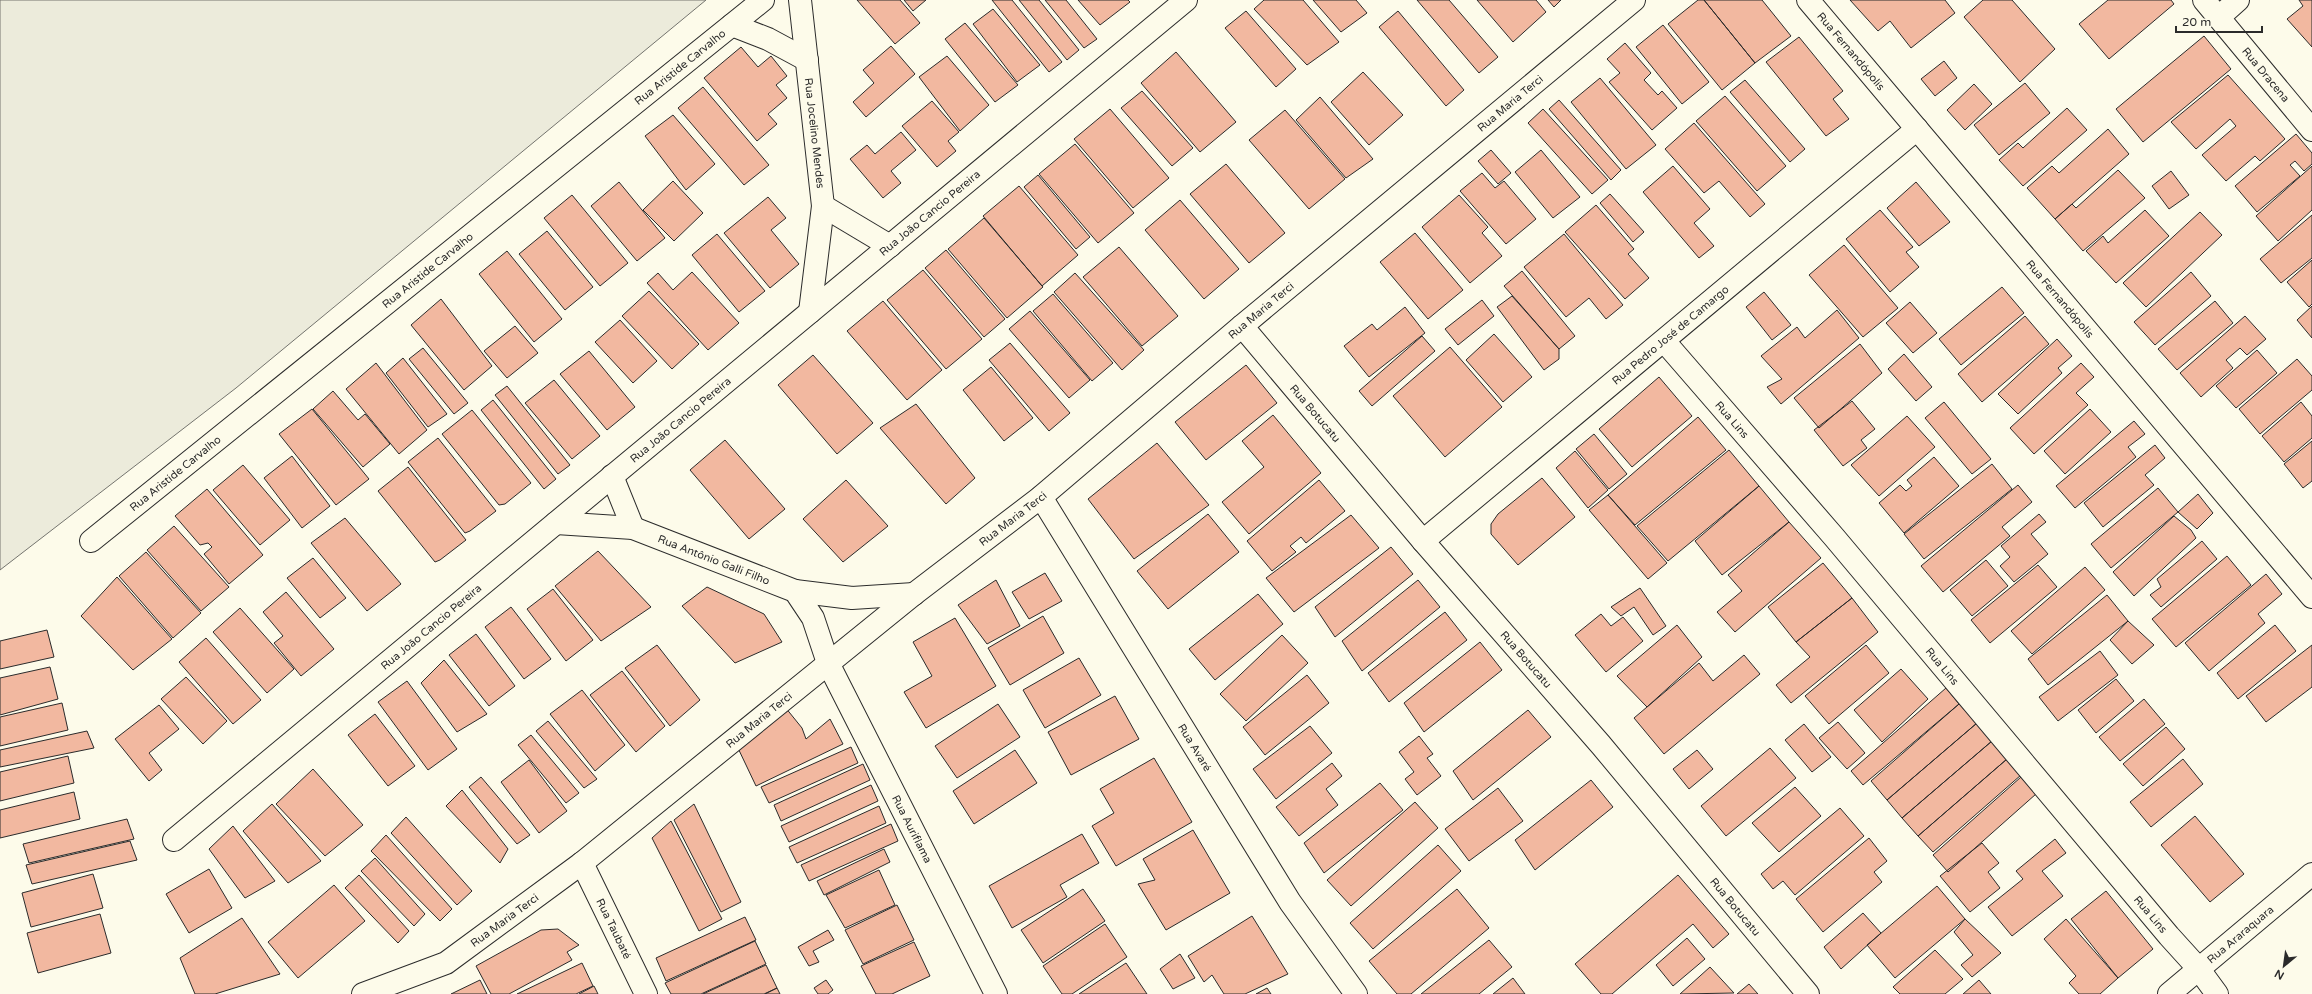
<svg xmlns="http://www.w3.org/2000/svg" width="2312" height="994" font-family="'Varela Round',sans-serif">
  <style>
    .green { fill: #ecebdb; stroke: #74746e }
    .building { fill: #f2b8a0; stroke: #2b2b2b }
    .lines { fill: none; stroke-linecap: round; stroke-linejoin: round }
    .minor-casing { stroke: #2b2b2b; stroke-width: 24 }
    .minor { stroke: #fdfbea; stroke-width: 22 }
    .labels { text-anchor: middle; stroke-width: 3; stroke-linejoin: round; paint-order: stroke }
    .street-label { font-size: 11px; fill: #2b2b2b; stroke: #fdfbea }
  </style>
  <rect width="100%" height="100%" fill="#fdfbea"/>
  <path class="green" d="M0,0H706L236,388L0,570Z"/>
  <path class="building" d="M857,0H900L920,23L895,44Z
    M904,0H926L913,11Z
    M992,0H1012L1062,62L1049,72Z
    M1019,0H1039L1079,50L1067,60Z
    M1045,0H1066L1097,39L1084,48Z
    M1078,0H1128L1130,2L1100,25Z
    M1264,0H1303L1339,42L1307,65L1254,9Z
    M1313,0H1356L1367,13L1341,32Z
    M1417,0H1449L1498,57L1479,73Z
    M1477,0H1536L1546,12L1513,42Z
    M1548,0H1561L1554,7Z
    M1698,0H1704L1755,63L1722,90L1668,24Z
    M1704,0H1762L1791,36L1755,63Z
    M1850,0H1945L1955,13L1911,48L1890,21L1878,31Z
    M1983,0H2012L2055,49L2020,82L1964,17Z
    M2108,0H2171L2174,4L2109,59L2079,24Z
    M2299,0H2312V47L2287,19L2303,6Z
    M993,9L1040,65L1017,82L973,24Z
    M1246,11L1296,69L1276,87L1225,28Z
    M1398,11L1464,90L1446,106L1379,27Z
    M965,23L1018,85L995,102L945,39Z
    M1663,25L1709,82L1682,104L1636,47Z
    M2204,36L2231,69L2143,142L2116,109Z
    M1799,37L1843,91L1833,99L1849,119L1826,136L1766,62Z
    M1625,43L1651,73L1644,80L1658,95L1662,91L1677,108L1652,130L1609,82L1620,73L1607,59Z
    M891,46L915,74L866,117L853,102L874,83L863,70Z
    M741,47L758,67L771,56L787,76L776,85L787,98L768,114L777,124L757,141L704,78Z
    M1176,52L1236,122L1200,152L1141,83Z
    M947,56L989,105L960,131L919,77Z
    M1944,61L1957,78L1935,96L1921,79Z
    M1363,72L1403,115L1369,145L1331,102Z
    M2228,75L2285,139L2260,161L2255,156L2226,181L2202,155L2236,126L2230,119L2196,149L2171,122Z
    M1600,78L1656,145L1626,169L1571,102Z
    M1745,80L1805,149L1790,162L1730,92Z
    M2025,83L2050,113L1999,155L1974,125Z
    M1974,84L1992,104L1965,130L1947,110Z
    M703,87L769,165L744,185L678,108Z
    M1142,91L1193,148L1172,166L1121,108Z
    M1725,96L1786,166L1757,191L1696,121Z
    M1320,97L1373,159L1346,178L1296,120Z
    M1559,100L1621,170L1611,180L1549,109Z
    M932,101L959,132L948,141L956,151L937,167L902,126Z
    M2067,108L2087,130L2023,186L1999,160L2018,143L2023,148Z
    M1110,109L1169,178L1133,208L1074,139Z
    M1543,109L1608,180L1592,194L1528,123Z
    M1285,110L1345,179L1309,209L1249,140Z
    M673,115L715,164L686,190L645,136Z
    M1694,123L1765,204L1750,217L1719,181L1704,193L1665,149Z
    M2108,129L2129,154L2055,219L2027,188L2052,166L2059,173Z
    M901,132L916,150L891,171L901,183L883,198L850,159L867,145L875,154Z
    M2296,134L2312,153V164L2304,171L2295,161L2290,165L2300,176L2257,212L2235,186Z
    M1075,144L1134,213L1098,243L1039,174Z
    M1491,150L1511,173L1498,184L1478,161Z
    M1541,150L1580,197L1553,218L1515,172Z
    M1226,164L1285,233L1249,263L1190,194Z
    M1673,166L1710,209L1694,223L1714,246L1699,258L1643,192Z
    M2312,166V210L2278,241L2256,216Z
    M2118,170L2145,198L2083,251L2055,219L2072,204L2076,208Z
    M2171,171L2189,195L2169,209L2152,186Z
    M1482,173L1495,188L1504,181L1536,219L1506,244L1460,191Z
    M1038,175L1090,237L1076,249L1024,187Z
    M673,181L703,213L674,241L643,210Z
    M619,182L665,238L637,261L591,206Z
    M1916,182L1950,222L1919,246L1887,208Z
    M1019,186L1078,255L1042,286L983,216Z
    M1610,194L1644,232L1633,242L1600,203Z
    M572,195L628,263L600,286L544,218Z
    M1459,195L1488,227L1482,233L1502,256L1470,283L1422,227Z
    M768,197L786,218L771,230L799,264L770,288L724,233Z
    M1180,200L1239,269L1204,299L1145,230Z
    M1596,205L1634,249L1628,254L1649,278L1625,299L1565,232Z
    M1880,210L1913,247L1906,252L1919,267L1890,292L1846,239Z
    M2145,210L2169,236L2116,283L2086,251L2103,236L2108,243Z
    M2200,212L2222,235L2146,307L2123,283Z
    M2312,215V258L2281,283L2260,259Z
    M984,218L1043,287L1007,318L948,249Z
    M547,231L593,287L565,310L519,254Z
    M1415,233L1463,290L1428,319L1380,262Z
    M717,234L765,291L739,312L692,255Z
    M1564,234L1623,305L1606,319L1589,298L1566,317L1524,267Z
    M1844,245L1898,308L1863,337L1809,275Z
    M1119,247L1178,316L1142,346L1083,277Z
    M946,250L1005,319L984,337L925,268Z
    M507,251L562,319L534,342L479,274Z
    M2312,260V304L2309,307L2287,282Z
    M923,270L982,339L946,369L887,300Z
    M1522,271L1575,336L1559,349L1504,286Z
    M692,272L739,323L708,350L647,283L658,273L673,290Z
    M2191,272L2211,296L2155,345L2134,322Z
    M1075,273L1144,350L1122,370L1054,292Z
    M2002,287L2024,313L1961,365L1939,339Z
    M649,291L699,344L672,369L622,316Z
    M1764,292L1791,325L1772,340L1746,307Z
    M1053,294L1113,363L1092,381L1033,311Z
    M1512,296L1559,349V359L1544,370L1497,307Z
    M441,299L492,366L464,390L411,325Z
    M1482,300L1494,316L1458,345L1445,329Z
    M883,301L942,370L907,400L847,331Z
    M2215,301L2233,323L2177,370L2158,349Z
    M1910,302L1937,333L1913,353L1886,323Z
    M2312,306V338L2297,320Z
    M1405,307L1425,333L1369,377L1344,346L1372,324L1377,330Z
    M1837,310L1859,338L1781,404L1767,387L1782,379L1761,356L1797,327L1805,338Z
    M1030,311L1090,380L1069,398L1009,329Z
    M2025,316L2049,344L1982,402L1958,374Z
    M2245,316L2266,339L2247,355L2240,348L2226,360L2233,368L2201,397L2180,373Z
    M620,320L657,361L633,383L595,342Z
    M515,326L538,353L507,378L484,351Z
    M1494,334L1532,377L1503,402L1466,360Z
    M1422,336L1435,351L1372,406L1359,391Z
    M2057,339L2072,356L2058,368L2062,373L2018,414L1998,394Z
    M1010,343L1070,413L1049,431L989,360Z
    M1860,344L1882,373L1819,428L1794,398Z
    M1450,347L1502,407L1445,457L1393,396Z
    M423,348L468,403L454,414L409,359Z
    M2257,350L2277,373L2236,408L2216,386Z
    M589,351L635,407L607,430L560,374Z
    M1904,354L1932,387L1916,401L1888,369Z
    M813,355L873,423L837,454L778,385Z
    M403,358L447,414L428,427L386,373Z
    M2297,359L2312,376V390L2260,434L2239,409Z
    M376,363L427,430L399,454L346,389Z
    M2081,363L2094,377L2076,393L2088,405L2034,454L2010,428Z
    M1246,365L1277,403L1206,460L1175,422Z
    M991,367L1033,418L1004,441L963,390Z
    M1659,377L1692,416L1632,467L1599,429Z
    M554,380L600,436L572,459L525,403Z
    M507,386L570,465L558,474L495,395Z
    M333,391L358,420L365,414L390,444L363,467L313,409Z
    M493,400L556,479L544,489L481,410Z
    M1852,401L1875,429L1861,440L1867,448L1843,466L1814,430Z
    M1944,402L1991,459L1972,474L1925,418Z
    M2301,402L2312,416V438L2284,462L2262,436Z
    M916,404L975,478L946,504L880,428Z
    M312,409L369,479L336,505L279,434Z
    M2090,409L2111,432L2065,474L2044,451Z
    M472,410L531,483L505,504L499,505L442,434Z
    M1273,415L1321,473L1249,534L1222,502L1264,467L1242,441Z
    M1907,416L1935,447L1879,496L1851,465Z
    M1698,417L1726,450L1635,525L1608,495Z
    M2134,421L2145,434L2128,447L2136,457L2075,508L2056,486Z
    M1594,434L1627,474L1609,489L1576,449Z
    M438,438L496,511L470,531L465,533L408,462Z
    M725,440L785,509L749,539L690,470Z
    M2312,441V481L2303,488L2284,464Z
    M1157,443L1209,505L1134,559L1088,499Z
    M2155,445L2165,458L2145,475L2154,485L2103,527L2084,503Z
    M1729,450L1759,486L1668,561L1637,526Z
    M1575,451L1608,490L1588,508L1556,468Z
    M292,456L330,506L302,528L264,478Z
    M1934,457L1959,486L1904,533L1879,503L1900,485L1906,491L1912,486L1907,480Z
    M1992,464L2012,489L1924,559L1904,534Z
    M243,465L290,520L260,545L213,490Z
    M408,467L466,540L440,560L435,562L378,491Z
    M1542,478L1575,517L1518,565L1491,534V524L1498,514Z
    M846,480L888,526L843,562L803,519Z
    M1319,480L1345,511L1306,543L1301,537L1290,546L1296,552L1272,571L1247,541Z
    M2018,485L2032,502L2002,527L2010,536L1943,592L1921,566Z
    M1759,486L1789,522L1722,575L1695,541Z
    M2158,488L2178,512L2111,568L2091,544Z
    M207,489L263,555L229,584L204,554L212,547L208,543L200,545L175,516Z
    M2198,494L2213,513L2197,529L2178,512Z
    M1608,495L1667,563L1648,579L1589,510Z
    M1208,514L1239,552L1168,609L1137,571Z
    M2039,514L2046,522L2031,534L2048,554L2014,582L2000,566L2010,557L2001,546Z
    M1351,515L1379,548L1294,612L1266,578Z
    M2174,516L2191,530L2196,538L2134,596L2113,572Z
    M345,518L401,584L367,611L311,543Z
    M1789,522L1821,558L1735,632L1717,612L1742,591L1728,575Z
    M174,526L229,587L201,611L147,550Z
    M2202,541L2217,559L2161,607L2150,595L2161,587L2157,579Z
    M1391,547L1413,574L1335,637L1315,607Z
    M598,551L651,607L601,641L555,586Z
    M146,552L201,613L173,638L119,576Z
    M2227,556L2251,585L2176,647L2152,619Z
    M313,558L346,598L320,618L287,578Z
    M1986,560L2008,586L1972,616L1950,590Z
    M1823,563L1852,598L1796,642L1768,607Z
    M2038,565L2057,587L1990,643L1971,620Z
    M2085,567L2105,590L2032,654L2011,631Z
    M1045,573L1062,601L1029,619L1012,592Z
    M2266,574L2282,594L2258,614L2265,623L2209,671L2185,643Z
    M117,577L172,639L133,670L81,616Z
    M996,580L1020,626L987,644L958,605Z
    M1418,580L1440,607L1362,671L1342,641Z
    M707,587L764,614L782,642L735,663L682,606Z
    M1640,588L1666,626L1653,635L1634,607L1621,616L1611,607Z
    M553,589L593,640L566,661L527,609Z
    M286,592L334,649L301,676L274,643L283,636L263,612Z
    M1258,594L1283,624L1215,680L1189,649Z
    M2107,595L2128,621L2048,685L2028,659Z
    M1852,598L1878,632L1791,703L1776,685L1810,657L1796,642Z
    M511,607L551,659L524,679L485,627Z
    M240,608L294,669L267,693L213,632Z
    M1445,612L1467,640L1389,702L1368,673Z
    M1601,614L1611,626L1623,617L1643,641L1606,672L1575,635Z
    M1043,616L1064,653L1010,685L988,648Z
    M955,618L996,686L926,728L904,692L932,676L913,642Z
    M2128,621L2154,645L2132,664L2110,640Z
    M1677,625L1702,657L1647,707L1617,676Z
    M2275,625L2296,651L2238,699L2217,673Z
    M47,630L54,657L0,669V641Z
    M476,634L515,686L489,706L449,655Z
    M1282,635L1308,663L1246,721L1220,694Z
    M206,638L261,700L233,724L179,662Z
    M1480,642L1502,670L1424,732L1404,703Z
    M657,645L700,700L670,726L625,668Z
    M1866,645L1889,673L1829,724L1805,696Z
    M2312,645V687L2266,722L2246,696Z
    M2100,651L2118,675L2058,721L2039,697Z
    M1744,655L1760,674L1664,754L1634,718L1699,663L1713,681Z
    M1079,658L1101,695L1045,728L1023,690Z
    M444,660L487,714L457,732L421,683Z
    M50,667L58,699L0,715V678Z
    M1901,669L1928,699L1882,742L1854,710Z
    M622,671L665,726L636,752L590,695Z
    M1307,675L1329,703L1265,755L1243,727Z
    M186,677L227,721L203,744L161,699Z
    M2116,679L2134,701L2096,733L2078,710Z
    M407,681L457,749L428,770L378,702Z
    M1946,688L1959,704L1863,785L1851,771Z
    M582,690L625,745L595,771L550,714Z
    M1115,696L1139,739L1071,775L1048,732Z
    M2144,699L2165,724L2120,761L2099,737Z
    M62,703L68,730L0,746V717Z
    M998,704L1020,737L957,778L935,746Z
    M1959,704L1977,723L1887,800L1871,781Z
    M159,705L179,729L149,753L162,770L149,781L115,739Z
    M785,707L802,728L806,739L830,719L843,744L756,786L737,746Z
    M1528,710L1551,737L1473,800L1453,771Z
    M375,714L415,766L388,786L348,735Z
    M548,721L597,779L584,788L536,731Z
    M1838,722L1865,753L1847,769L1819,738Z
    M1977,723L1992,741L1902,818L1887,800Z
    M1804,724L1831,757L1812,772L1785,740Z
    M1310,726L1332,753L1276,799L1253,769Z
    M2166,727L2185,749L2143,786L2123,764Z
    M87,731L94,748L0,767V750Z
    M531,735L579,793L566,803L518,745Z
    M1419,736L1433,754L1427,758L1441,776L1417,795L1405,779L1414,772L1399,752Z
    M1992,741L2007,759L1918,836L1902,818Z
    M851,747L858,763L769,803L761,787Z
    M1770,748L1796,778L1726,836L1701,806Z
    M1015,750L1037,783L974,824L953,791Z
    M1697,750L1713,769L1689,789L1673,769Z
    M68,756L74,783L0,801V772Z
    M1154,758L1192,822L1116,866L1092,826L1114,813L1100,789Z
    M2007,759L2021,775L1933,852L1918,836Z
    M2183,759L2203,784L2151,827L2130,802Z
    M529,760L567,811L539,833L501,782Z
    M1332,763L1342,776L1326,789L1338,805L1299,836L1276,807Z
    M863,764L870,780L781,821L774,805Z
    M313,769L363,825L325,856L276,804Z
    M481,777L530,835L517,844L469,787Z
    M2021,777L2036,794L1948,872L1933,855Z
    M1591,780L1613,807L1535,870L1515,840Z
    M1380,783L1403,810L1324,873L1304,843Z
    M871,785L878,801L789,842L781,826Z
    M1795,787L1821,816L1779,852L1752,823Z
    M1498,788L1523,821L1469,861L1445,829Z
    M462,790L508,849L500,863L446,806Z
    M74,792L80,819L0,838V810Z
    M1415,802L1438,828L1351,906L1327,880Z
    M272,804L321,861L288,883L243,831Z
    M694,804L741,902L721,912L674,820Z
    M879,806L886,823L797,863L789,847Z
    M1840,808L1864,836L1795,895L1783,881L1773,889L1761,874Z
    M2195,816L2244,874L2210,902L2161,845Z
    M406,817L472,891L457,905L391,833Z
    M127,819L134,839L29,863L23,844Z
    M671,821L722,919L699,931L652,838Z
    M891,824L898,841L809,881L801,865Z
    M233,826L275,881L245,898L209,849Z
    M1193,830L1230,893L1166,930L1138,884L1155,880L1143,859Z
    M1082,834L1099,863L1060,885L1067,897L1012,928L989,886Z
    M386,835L452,909L440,921L371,851Z
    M1869,838L1887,861L1874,872L1882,882L1823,932L1796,899Z
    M2055,839L2066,853L2042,871L2063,896L2012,936L1988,907L2023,879L2016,871Z
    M130,841L137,860L32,884L26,865Z
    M1982,843L1999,863L1988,872L2000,888L1970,912L1940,876Z
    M1438,845L1461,871L1373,949L1350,923Z
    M884,849L890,862L824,895L817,881Z
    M375,858L425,914L414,926L361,871Z
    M209,869L232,908L189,933L166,894Z
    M879,870L895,905L845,928L826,895Z
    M93,874L103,908L31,927L22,893Z
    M359,875L409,931L398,943L345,888Z
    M1678,875L1729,934L1713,948L1693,924L1612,994H1601L1575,964Z
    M334,885L365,921L298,978L268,942Z
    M1937,886L1965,919L1895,978L1867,945Z
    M1083,889L1105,921L1043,963L1021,930Z
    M1457,889L1489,928L1411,994H1397L1369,961Z
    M2106,891L2153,949L2118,978L2071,919Z
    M897,905L914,940L863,964L845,930Z
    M1863,913L1881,933L1841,969L1824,947Z
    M100,914L111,953L38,973L27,933Z
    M1252,916L1288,974L1245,994H1224L1212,975L1204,982L1188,956Z
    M745,917L756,940L666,981L656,958Z
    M242,918L280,974L215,994H195L180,958Z
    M1965,919L2001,953L1972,977L1961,965L1973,955L1954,932Z
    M2066,919L2118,978L2100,994H2079L2069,983L2076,976L2044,939Z
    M1105,924L1127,957L1072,994H1062L1043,966Z
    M558,929L579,945L567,952L572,960L509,994H491L476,966L541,930Z
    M828,930L834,940L813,951L819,962L809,966L798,947Z
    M1687,938L1705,959L1673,986L1656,965Z
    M1489,940L1512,967L1479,994H1421Z
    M755,941L766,964L701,994H671L665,983Z
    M914,942L930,976L892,994H876L861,966Z
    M1935,950L1963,979L1945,994H1900L1893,987Z
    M1180,954L1195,978L1173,989L1160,969Z
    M582,963L593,986L576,994H517Z
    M1126,963L1147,994H1079Z
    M766,965L777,988L764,994H703Z
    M1710,967L1734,993L1680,994Z
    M1513,978L1525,994H1493Z
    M480,980L487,994H451Z
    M826,980L833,990L828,994H818L814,988Z
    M1979,980L1991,994H1963Z
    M1749,984L1758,994H1737Z
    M594,986L598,994H579Z
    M777,988L780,994H765Z
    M1267,988L1271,994H1256Z"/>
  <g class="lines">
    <defs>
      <g id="minor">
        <path id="s1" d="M800,0L823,206L810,312"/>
        <path id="s2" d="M1808,0L2312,597"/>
        <path id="s3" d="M2204,0L2312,130"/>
        <path d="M2219,17L2238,0"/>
        <path d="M732,25L768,39L807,60"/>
        <path d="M823,206L890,246"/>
        <path id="s4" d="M1242,326L1423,541L1601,745L1808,994"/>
        <path id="s5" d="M1664,341L1834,537L2169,936L2198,968L2217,994"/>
        <path d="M612,476L633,528"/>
        <path id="s6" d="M1041,497L1290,902L1356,994"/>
        <path id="s7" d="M556,523L633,528L795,591L813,618L828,663L996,994"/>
        <path id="s8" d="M91,541L763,0"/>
        <path id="s9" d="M1423,541L1917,129"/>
        <path d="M795,591L852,598L914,594"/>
        <path id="s10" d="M174,840L1186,0"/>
        <path id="s11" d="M582,863L646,994"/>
        <path id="s12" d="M363,994L446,963L582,863L914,594L1041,497L1242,326L1634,0"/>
        <path id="s13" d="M2169,994L2312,874"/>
      </g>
    </defs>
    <use href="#minor" class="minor-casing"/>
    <use href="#minor" class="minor"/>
  </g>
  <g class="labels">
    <g class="street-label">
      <text dy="4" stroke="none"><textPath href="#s2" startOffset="67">Rua Fernandópolis</textPath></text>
      <text dy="4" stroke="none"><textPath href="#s8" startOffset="756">Rua Aristide Carvalho</textPath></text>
      <text dy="4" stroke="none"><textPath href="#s3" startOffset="97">Rua Dracena</textPath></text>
      <text dy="4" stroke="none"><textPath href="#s12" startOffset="1457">Rua Maria Terci</textPath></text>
      <text dy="4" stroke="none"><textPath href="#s1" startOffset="134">Rua Jocelino Mendes</textPath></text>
      <text dy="4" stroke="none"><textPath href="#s10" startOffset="982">Rua João Cancio Pereira</textPath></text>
      <text dy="4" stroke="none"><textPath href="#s8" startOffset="432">Rua Aristide Carvalho</textPath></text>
      <text dy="4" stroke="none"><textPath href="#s2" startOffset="391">Rua Fernandópolis</textPath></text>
      <text dy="4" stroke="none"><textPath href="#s12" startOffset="1133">Rua Maria Terci</textPath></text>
      <text dy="4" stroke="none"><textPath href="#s9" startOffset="322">Rua Pedro José de Camargo</textPath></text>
      <text dy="4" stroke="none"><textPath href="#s4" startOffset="114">Rua Botucatu</textPath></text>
      <text dy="4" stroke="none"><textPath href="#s10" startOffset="658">Rua João Cancio Pereira</textPath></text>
      <text dy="4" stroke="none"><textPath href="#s5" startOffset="104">Rua Lins</textPath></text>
      <text dy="4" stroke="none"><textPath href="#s8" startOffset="108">Rua Aristide Carvalho</textPath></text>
      <text dy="4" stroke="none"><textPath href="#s12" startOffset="809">Rua Maria Terci</textPath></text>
      <text dy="4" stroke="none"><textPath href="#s7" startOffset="164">Rua Antônio Galli Filho</textPath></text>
      <text dy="4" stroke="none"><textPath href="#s10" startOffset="334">Rua João Cancio Pereira</textPath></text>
      <text dy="4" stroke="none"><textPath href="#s4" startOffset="438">Rua Botucatu</textPath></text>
      <text dy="4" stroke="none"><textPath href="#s5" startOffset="428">Rua Lins</textPath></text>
      <text dy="4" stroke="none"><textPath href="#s12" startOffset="485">Rua Maria Terci</textPath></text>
      <text dy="4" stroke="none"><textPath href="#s6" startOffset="294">Rua Avaré</textPath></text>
      <text dy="4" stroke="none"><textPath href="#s7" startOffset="517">Rua Auriflama</textPath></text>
      <text dy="4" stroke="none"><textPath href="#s4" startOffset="762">Rua Botucatu</textPath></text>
      <text dy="4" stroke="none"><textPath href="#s5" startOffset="752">Rua Lins</textPath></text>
      <text dy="4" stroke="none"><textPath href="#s12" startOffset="161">Rua Maria Terci</textPath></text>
      <text dy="4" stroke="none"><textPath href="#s11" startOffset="73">Rua Taubaté</textPath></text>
      <text dy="4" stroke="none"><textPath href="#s13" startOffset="93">Rua Araraquara</textPath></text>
    </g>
  </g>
  <g transform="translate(2284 966) rotate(209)" stroke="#fdfbea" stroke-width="3" paint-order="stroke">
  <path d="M0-3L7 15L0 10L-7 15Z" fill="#2b2b2b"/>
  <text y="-6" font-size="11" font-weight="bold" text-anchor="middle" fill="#2b2b2b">N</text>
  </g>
  <path d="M2176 26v6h86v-6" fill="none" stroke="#2b2b2b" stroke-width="2"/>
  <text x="2182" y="26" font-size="12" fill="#2b2b2b" stroke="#fdfbea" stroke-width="3" paint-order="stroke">20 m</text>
</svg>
